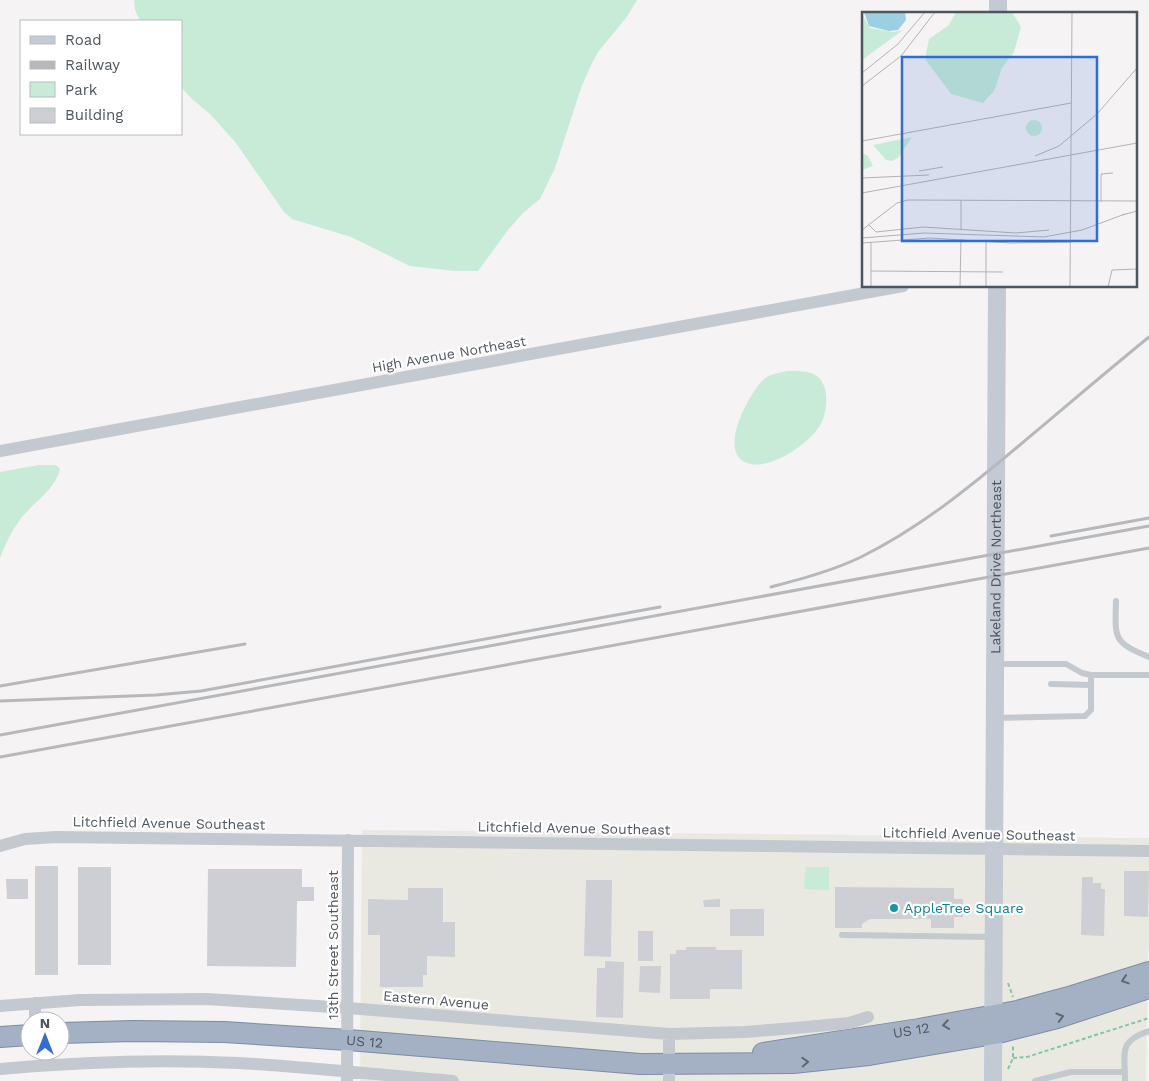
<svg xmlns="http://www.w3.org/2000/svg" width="1149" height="1081" font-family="'Work Sans',sans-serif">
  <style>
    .commercial { fill: #eae9e1 }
    .green { fill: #c8ebd8 }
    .building { fill: #cdcfd4 }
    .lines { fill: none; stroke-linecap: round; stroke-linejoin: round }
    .trunk-casing { stroke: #7c8da6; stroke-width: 22 }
    .path { stroke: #84c5aa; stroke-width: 2; stroke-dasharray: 4 2.5; stroke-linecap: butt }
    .service { stroke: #c3c9cf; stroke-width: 6 }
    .minor { stroke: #c3c9cf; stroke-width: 12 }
    .secondary { stroke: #c3cad3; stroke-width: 18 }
    .trunk { stroke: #a4b1c4; stroke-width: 20 }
    .rail { stroke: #b6b8bc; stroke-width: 3 }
    .oneway { stroke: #5e6772 }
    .culture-dot { fill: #0f9aa8; stroke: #fff; stroke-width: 2 }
    .labels { text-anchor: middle; stroke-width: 4.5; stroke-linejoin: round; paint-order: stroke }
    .street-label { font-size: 14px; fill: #4d555e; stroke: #fff }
    .culture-label { font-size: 14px; fill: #0d838f; stroke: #fff; text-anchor: start }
    .inset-road { fill: none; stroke: #b2b4b7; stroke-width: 1 }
    .view { fill: #336ccf; fill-opacity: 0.15; stroke: #336ccf; stroke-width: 2.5 }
    .inset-edge { fill: none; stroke: #4d555e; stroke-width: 2.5 }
  </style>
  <rect width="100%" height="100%" fill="#f5f3f3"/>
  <path class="commercial" d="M362,830L1149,838V950L1148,951L1146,1081H360Z"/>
  <path class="green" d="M134,0H637L626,18L598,52L592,63L581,88L555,168L540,199L523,213L508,230L478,271H455L410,266L351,237L292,219L284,212L236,143L210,114L191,98L181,87V21H140L135,10Z
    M787,371C797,371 809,370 817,376C823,381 826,389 826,396C827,404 825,415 822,422C812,442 773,469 750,464C715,456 748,395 763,380C769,374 779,373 787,371Z
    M38,465H56L60,469C55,490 35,501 22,517C12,530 6,543 0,558V472Z
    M805,867H829V890L804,889Z"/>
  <path class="building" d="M35,866H58V975H35Z
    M78,867H111V965H78Z
    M208,869H302V887H314V901H297L296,967L207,966Z
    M1124,871H1149L1148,917L1124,916Z
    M1082,877H1093V883H1101V889H1105L1104,936L1081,935Z
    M6,879H28V899H7Z
    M586,880H612L611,957L584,956Z
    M835,887L954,888V899H963V917H954V928H931V919H870L862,924V928H835Z
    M408,888H443V922H455V957L427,956V975H423V987H380V935H368V899L408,900Z
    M720,899V907H704L703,900Z
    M730,909H764V936H730Z
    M638,931H653V961H638Z
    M686,947H716V950H742V989H710V999H670V954H676V950H686Z
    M605,961L624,962L623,1018L596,1017L597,968H605Z
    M640,966H661L660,993L639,992Z"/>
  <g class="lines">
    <defs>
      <g id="trunk">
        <path id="s2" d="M60,1033L133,1031L224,1032L348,1040L640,1064L793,1063L869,1055L994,1034L1057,1018L1149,988"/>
        <path d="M0,1037L30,1035"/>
        <path id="s3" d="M763,1053L919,1029L1017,1011L1072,996L1149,972"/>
      </g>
    </defs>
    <use href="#trunk" class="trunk-casing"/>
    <path class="path" d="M1008,983L1013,997
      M1013,1058L1027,1057L1149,1018
      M1008,1069L1013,1058V1044"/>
    <path class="service" d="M1116,601C1115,639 1113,642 1149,657
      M996,664H1066L1082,673L1091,675H1149
      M1051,684L1091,685
      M996,718L1085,716L1091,710V675
      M842,935L993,937
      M1035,1081L1071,1072H1125
      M1125,1081C1125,1052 1118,1041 1149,1031"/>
    <path class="minor" d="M0,451L903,286
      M0,846L25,839L56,837L1149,851
      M35,1003V1021
      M0,1006L80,1000L207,999L348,1008L669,1034L745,1032L795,1028L849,1023L868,1017
      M669,1034V1081
      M0,1069C79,1062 159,1059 238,1063C310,1067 382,1075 453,1081
      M347,1081L348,840"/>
    <g class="secondary">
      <path d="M998,14V0"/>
      <path id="s1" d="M993,1081L997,286"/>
    </g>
    <use href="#trunk" class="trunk"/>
    <path class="rail" d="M1051,536L1149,518
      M771,587C801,579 832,571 861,557C920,528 971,486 1021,444C1064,408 1106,372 1149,337
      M0,686L245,644
      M0,701L156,695L201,691L660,607
      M0,735L1149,526
      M0,757L1149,548"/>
  </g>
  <defs><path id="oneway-chevron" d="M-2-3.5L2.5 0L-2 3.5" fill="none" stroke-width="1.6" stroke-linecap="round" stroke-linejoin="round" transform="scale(1.25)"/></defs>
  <g class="oneway">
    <use href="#oneway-chevron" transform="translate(1125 980) rotate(162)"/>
    <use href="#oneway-chevron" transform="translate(1060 1017) rotate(-16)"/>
    <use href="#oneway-chevron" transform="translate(946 1025) rotate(171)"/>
    <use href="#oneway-chevron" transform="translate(805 1062) rotate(-3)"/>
  </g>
  <circle class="culture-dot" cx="894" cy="908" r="5"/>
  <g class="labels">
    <g class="street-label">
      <text transform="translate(449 354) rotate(-10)" y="5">High Avenue Northeast</text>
      <text dy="5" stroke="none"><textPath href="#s1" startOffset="514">Lakeland Drive Northeast</textPath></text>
      <text transform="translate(169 823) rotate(1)" y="5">Litchfield Avenue Southeast</text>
      <text transform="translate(574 828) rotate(1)" y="5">Litchfield Avenue Southeast</text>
      <text transform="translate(979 834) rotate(1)" y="5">Litchfield Avenue Southeast</text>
      <text transform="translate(333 945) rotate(-90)" y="5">13th Street Southeast</text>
      <text transform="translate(436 1000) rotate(5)" y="5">Eastern Avenue</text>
      <text dy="5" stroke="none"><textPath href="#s3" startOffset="150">US 12</textPath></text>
      <text dy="5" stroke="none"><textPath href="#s2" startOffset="305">US 12</textPath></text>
    </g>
    <g class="culture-label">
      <text x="904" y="913">AppleTree Square</text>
    </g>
  </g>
  <g transform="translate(862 12)">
    <rect width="275" height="275" fill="#f5f3f3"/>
    <path d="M94,0H150L159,15L152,40L140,56L132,79L121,91L89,82L63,47L67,27L87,13ZM0,2L8,16L31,20L41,18L0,48ZM164 116a8 8 0 1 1 16 0a8 8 0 1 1-16 0ZM50,125L36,146L30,149L24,148L11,133ZM0,141L6,144L11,154L0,158Z" fill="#c8ebd8"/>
    <path d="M2,0H43L44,8L36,18L27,19L7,14Z" fill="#9bcfe2"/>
    <path class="inset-road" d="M0,61L36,32L63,0M0,74L39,44L73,0M0,129L209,91M173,144L197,134L235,102L275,56M57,159L81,155M0,166L67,163M0,181L275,131M239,190V162L251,161M260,203L275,199M7,213L14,220L61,215L154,221L187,218M0,218L35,191L46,188L275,189M99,218V188M0,226L62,221L182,225L220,218L263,202M0,231L68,226L149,231L209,230M9,259L141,260M9,275V230M98,275L99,227M124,275V230M208,275L210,0M246,275L250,258L275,257"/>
    <path class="view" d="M40,45H235V229H40Z"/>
    <rect width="275" height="275" class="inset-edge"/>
  </g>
  <rect x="20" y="20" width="162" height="115" fill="#ffffff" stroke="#b8bbbf"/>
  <rect x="30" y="36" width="25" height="8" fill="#c3cad3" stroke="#b8bbbf"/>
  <text x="65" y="45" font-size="15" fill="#4d555e">Road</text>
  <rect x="30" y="61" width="25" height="8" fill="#b6b8bc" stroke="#b8bbbf"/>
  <text x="65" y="70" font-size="15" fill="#4d555e">Railway</text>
  <rect x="30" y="82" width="25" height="15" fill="#c8ebd8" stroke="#b8bbbf"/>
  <text x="65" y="95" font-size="15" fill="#4d555e">Park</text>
  <rect x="30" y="108" width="25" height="15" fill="#cdcfd4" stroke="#b8bbbf"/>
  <text x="65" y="120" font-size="15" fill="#4d555e">Building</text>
  <g transform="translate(45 1036)"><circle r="24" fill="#ffffff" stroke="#b8bbbf"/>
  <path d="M0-4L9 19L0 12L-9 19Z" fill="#336ccf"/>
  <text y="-8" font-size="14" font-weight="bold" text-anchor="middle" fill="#4d555e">N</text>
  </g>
</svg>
